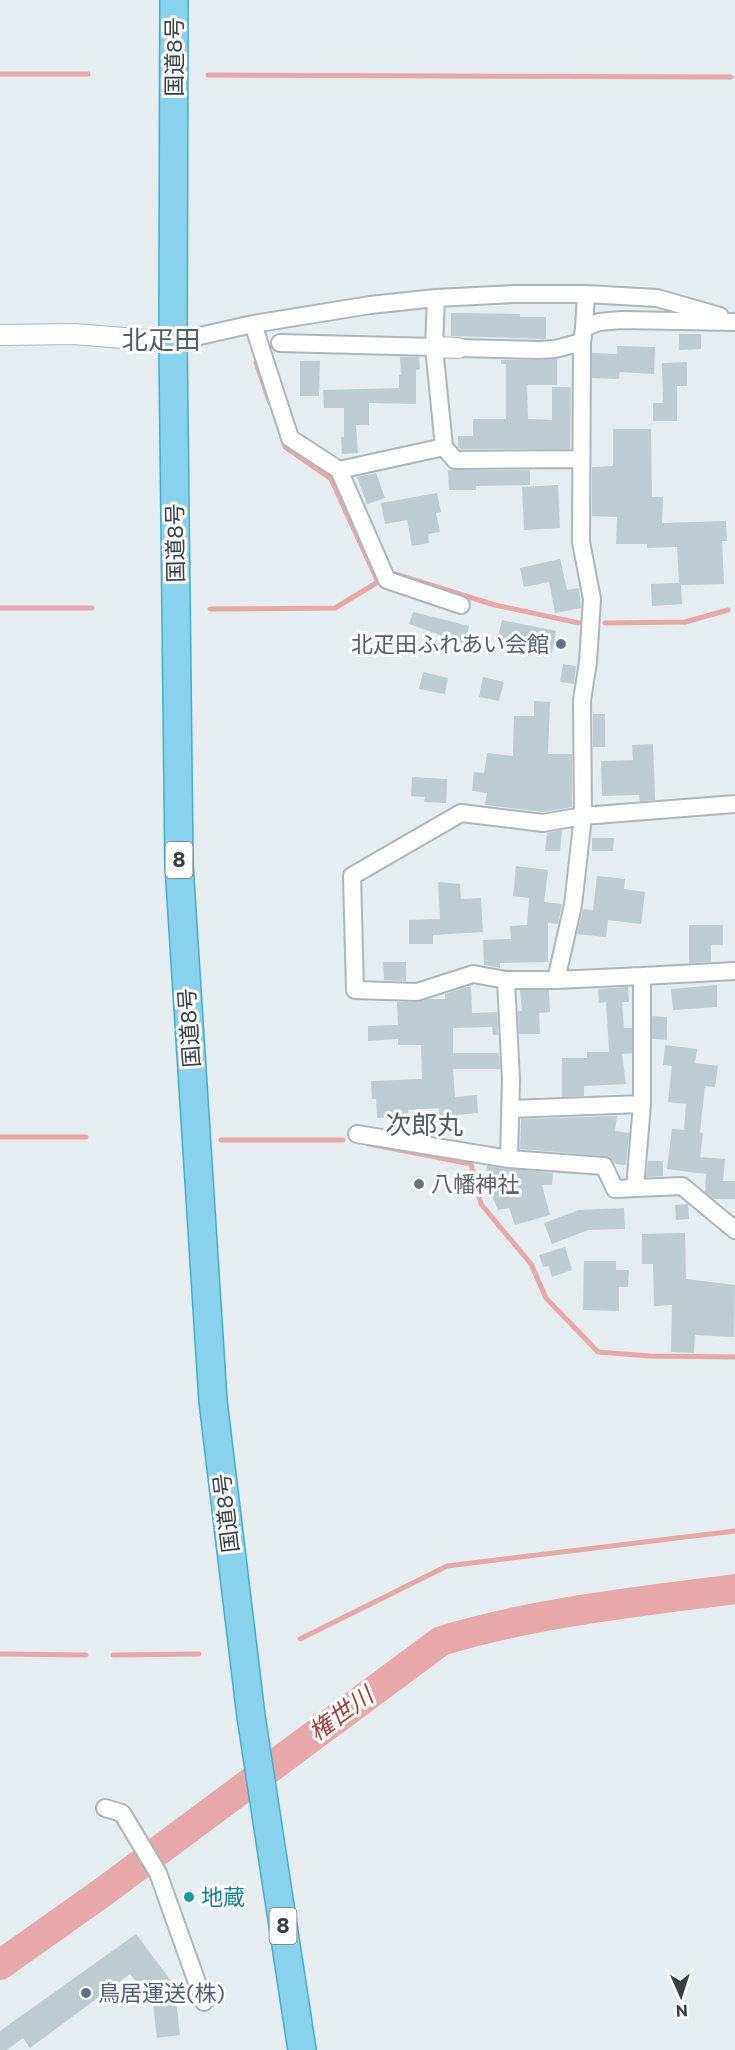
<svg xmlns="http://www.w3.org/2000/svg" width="735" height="2050" font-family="Commissioner,'Noto Sans JP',sans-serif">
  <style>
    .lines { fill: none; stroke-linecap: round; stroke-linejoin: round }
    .stream { stroke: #e6a8a8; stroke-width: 5 }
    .river { stroke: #e6a8a8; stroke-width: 30 }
    .building { fill: #bcccd0 }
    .minor-casing { stroke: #a9b6ba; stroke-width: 20 }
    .tertiary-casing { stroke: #a9b6ba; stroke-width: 22 }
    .trunk-casing { stroke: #46acc9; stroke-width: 30 }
    .minor { stroke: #fff; stroke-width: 16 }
    .tertiary { stroke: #fff; stroke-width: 20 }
    .trunk { stroke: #89d2ee; stroke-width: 27 }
    .service-dot { fill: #5c6f8a; stroke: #fff; stroke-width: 2 }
    .worship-dot { fill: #6b7280; stroke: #fff; stroke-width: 2 }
    .culture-dot { fill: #0f9aa8; stroke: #fff; stroke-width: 2 }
    .labels { text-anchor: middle; stroke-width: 6; stroke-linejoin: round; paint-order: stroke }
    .shield { fill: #fff; stroke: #72797b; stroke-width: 1.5 }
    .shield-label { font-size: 21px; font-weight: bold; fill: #364042 }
    .street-label { font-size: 22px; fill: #364042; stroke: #fff }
    .service-label { font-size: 22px; fill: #4e5e75; stroke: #fff; text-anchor: end }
    .worship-label { font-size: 22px; fill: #5b616d; stroke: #fff; text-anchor: start }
    .culture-label { font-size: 22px; fill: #0d838f; stroke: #fff; text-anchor: start }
    .water-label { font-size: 24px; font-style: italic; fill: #a03e3d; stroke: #fff }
    .quarter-label { font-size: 26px; fill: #4e5f63; stroke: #fff }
  </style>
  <rect width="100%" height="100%" fill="#e5edf0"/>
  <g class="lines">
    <path class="stream" d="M0,74H88
      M208,75L731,77
      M256,363L270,403
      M395,574L495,605L579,623
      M0,608H92
      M210,609L335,608L378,582L331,479L285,447L282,437
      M605,623L685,622L728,610
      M0,1137H86
      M221,1140H343
      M369,1144L471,1164L481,1204L531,1264L546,1298L598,1352L650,1356L735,1357
      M300,1639L447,1566L735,1531
      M0,1654L86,1655
      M113,1655L199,1654"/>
    <path class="river" d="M0,1965L103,1892L441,1641C537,1612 636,1602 735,1589"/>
  </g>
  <path class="building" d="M451,313L520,314V317H546V339L451,336Z
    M679,334H701V349L679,350Z
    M617,346L655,347L654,374L620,372L619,379L592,378V353L617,354Z
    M400,357H419L420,369L416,370V404L369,403V425H356L358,453L342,454L341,437H344V408H324L323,390L399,388V375H401Z
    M557,359V385H527L528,419L552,420V387H571L570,449H460L458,447V436H473V419H506V364H501V360Z
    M300,361H320L319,396H300Z
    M687,362V386H677V421H653V403H663L662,363Z
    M613,429H651L652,497H663L662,523L726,521L727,541H722L724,584L681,585L682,604L652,606L651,584L679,583L677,547L647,548V544H616L617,517L592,516V467L613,466Z
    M448,470H530V485L476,486V490H449Z
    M376,473L385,498L367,504L357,477Z
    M558,485L560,528L524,530L522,487Z
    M437,493L441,512L436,513L440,532L428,534L429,543L412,546L407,520L385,524L381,503Z
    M560,559L567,590L579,588L581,608L555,613L549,582L524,587L520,568Z
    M413,612L469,626L465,643L440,637V635L409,624Z
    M502,620L556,631L552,653L497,641Z
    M563,664L576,666L574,684L560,682Z
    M423,672L448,678L445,694L419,689Z
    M483,677L504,682L499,701L479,697Z
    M534,701L550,702L548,754H572V807L543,812L485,805L487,793L472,791L474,772L484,773L487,753L513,756L514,716H534Z
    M593,714H605V747H593Z
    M653,744L655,800L640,801L639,795L602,796L601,761L633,760L632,745Z
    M412,777L447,779L446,803L424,802L425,797L411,796Z
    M562,830L560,851H545L547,833Z
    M592,838H614L613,851H592Z
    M516,866L548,870L544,902L562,904L558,924L548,923V962L500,963V968L484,965L483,940L511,939L510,926L527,925L529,898L513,896Z
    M597,876L625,879L624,889L645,892L641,924L608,920L606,937L577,934L583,909L593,910Z
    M438,882L460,884L461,899L481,898L483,932L433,935V944H409V920L440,919Z
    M689,925H723V945H711V962L689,963Z
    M383,962H406V981L384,980Z
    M717,985V1007L673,1010L671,989Z
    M467,987H471L472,1013L497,1012L498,1035H493L492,1027L453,1028V1053H499L500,1069H453L455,1097L477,1095L478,1113L456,1115L457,1127L441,1128L439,1108L408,1110L409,1116L377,1118L376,1099H372L371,1081L422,1079L421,1045H398V1039L368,1041V1026L398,1025L397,1002H417L429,999H445V994Z
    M628,987L629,1002H622L624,1028H632V1053L622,1054L626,1084L584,1086V1096L562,1097V1058H587V1052H609L606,1002L599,1003L598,989Z
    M520,990H549L550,1012L539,1013L540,1034H519L518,1011H522Z
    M652,1016L667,1017V1040L652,1039Z
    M665,1045L697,1049L695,1063L718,1066L715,1087L705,1086L700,1132L703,1133L700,1157L725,1159L723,1181H735V1199H714L705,1192L706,1174L667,1169L672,1129L684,1130L686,1104L668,1102L672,1066L663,1065Z
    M617,1116L615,1131L629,1133L626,1165L615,1164L610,1158L605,1156L520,1149L521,1119Z
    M648,1161H663V1176L646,1177Z
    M487,1166L553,1173L552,1185H542L550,1215L515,1225L509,1208L498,1210L486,1182Z
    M688,1204L689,1219L676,1220L675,1205Z
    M624,1208L625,1229L588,1230L552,1244L544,1223L579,1210Z
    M685,1233L686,1279L735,1285L734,1337L695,1335L694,1353L671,1352L672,1305L654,1306L653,1264H642V1234Z
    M565,1247L572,1270L552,1277L549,1266L543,1267L539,1255Z
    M584,1261H616V1270H629L628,1287H619V1311L583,1310Z
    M136,1934L174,1985L180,2035L157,2038L153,2004L130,1974L30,2048L23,2038L7,2050H0V2031Z"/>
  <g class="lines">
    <defs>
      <path id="minor" d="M436,298L434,347L444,447L455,460L581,459
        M735,322L621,320L599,322L584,328L582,342L581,542L592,599L588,662L582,700L583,816L573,905L556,980H506L473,974L417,992L355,990L352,876L461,813L543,823L583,816L735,804
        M253,324L290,438L339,470L387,580L461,605
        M584,328L586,294
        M173,342L253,324L370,305L436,298L514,294H586L657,298L720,316
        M280,343L434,347
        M458,348L540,350L555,349L582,342
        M339,470L444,447
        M506,980L511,1080L509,1159L604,1166L615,1189L682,1186L735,1230
        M556,980L642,976
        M510,1109L642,1104
        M357,1134L509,1159
        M635,1188L642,1104V976L735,971
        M105,1808L122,1813L158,1873L204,2002"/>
      <path id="tertiary" d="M0,335L74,334L173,342
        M434,347L458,348"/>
      <path id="trunk" d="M174,0L173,342L179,865L213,1401L251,1716L302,2050"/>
    </defs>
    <use href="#minor" class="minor-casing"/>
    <use href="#tertiary" class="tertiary-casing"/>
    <use href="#trunk" class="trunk-casing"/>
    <use href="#minor" class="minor"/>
    <use href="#tertiary" class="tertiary"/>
    <use href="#trunk" class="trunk"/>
  </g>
  <g class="service-dot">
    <circle cx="561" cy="644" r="6"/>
    <circle cx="86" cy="1993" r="6"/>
  </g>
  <circle class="worship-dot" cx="419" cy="1184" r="6"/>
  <circle class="culture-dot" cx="189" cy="1897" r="6"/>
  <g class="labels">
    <g class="shield">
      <rect x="165.5" y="842" width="27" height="36" rx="4.5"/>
      <rect x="269.5" y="1908" width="27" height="36" rx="4.5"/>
    </g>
    <g class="shield-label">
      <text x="179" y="867">8</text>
      <text x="283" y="1933">8</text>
    </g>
    <g class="street-label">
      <text transform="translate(174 57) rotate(-90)" y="8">国道8号</text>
      <text transform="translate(175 543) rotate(-91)" y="8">国道8号</text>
      <text transform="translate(189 1028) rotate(-94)" y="8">国道8号</text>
      <text transform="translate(226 1513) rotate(-97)" y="8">国道8号</text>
    </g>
    <g class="service-label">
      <text x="549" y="652">北疋田ふれあい会館</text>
      <text x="98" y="2001" text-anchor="start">鳥居運送(株)</text>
    </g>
    <g class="worship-label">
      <text x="431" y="1192">八幡神社</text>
    </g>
    <g class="culture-label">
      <text x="201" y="1905">地蔵</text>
    </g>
    <g class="water-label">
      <text transform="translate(341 1714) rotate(-36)" y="8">権世川</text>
    </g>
    <g class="quarter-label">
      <text x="161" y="349">北疋田</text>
      <text x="424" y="1134">次郎丸</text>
    </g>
  </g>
  <g transform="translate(681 1996) rotate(177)" stroke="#ffffff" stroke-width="4.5" paint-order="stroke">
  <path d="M0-4.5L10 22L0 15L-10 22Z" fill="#364042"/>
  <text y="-9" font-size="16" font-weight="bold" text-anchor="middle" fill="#364042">N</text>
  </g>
</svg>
